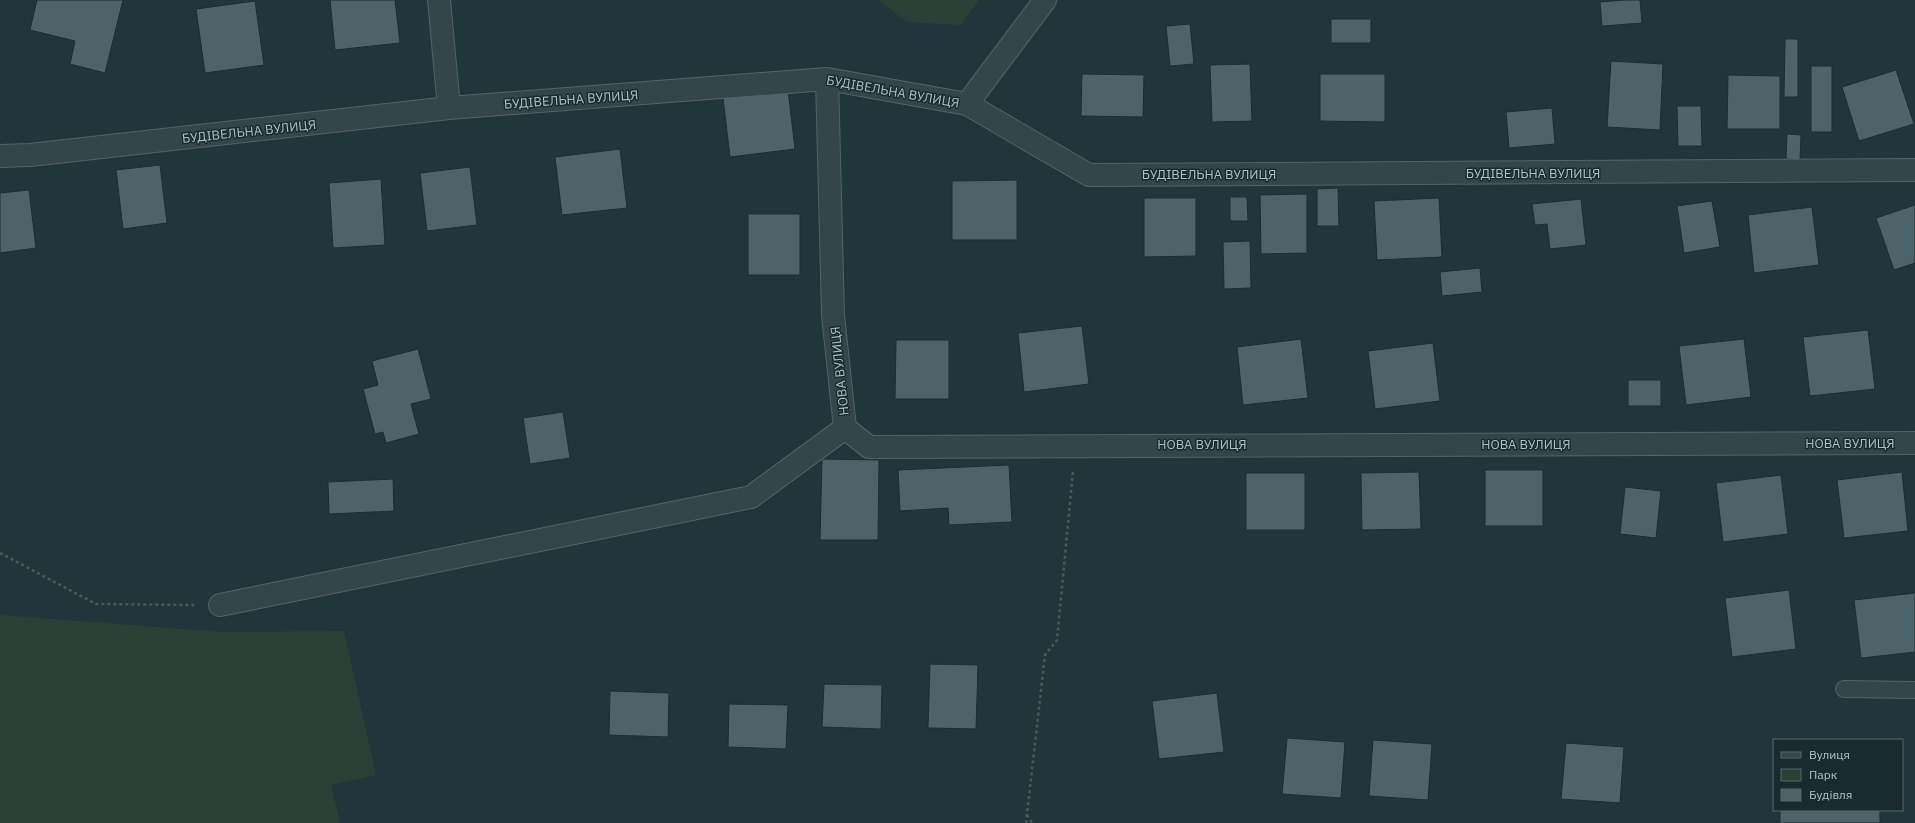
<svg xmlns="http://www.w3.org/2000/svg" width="1915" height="823" font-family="'IBM Plex Sans',sans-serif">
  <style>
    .green { fill: #284137 }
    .building { fill: #4c6469; stroke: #1c2d31 }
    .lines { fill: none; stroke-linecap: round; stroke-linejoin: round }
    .lane-casing { stroke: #526468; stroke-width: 18 }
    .street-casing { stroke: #526468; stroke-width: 24 }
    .path { stroke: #445d56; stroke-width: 2.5; stroke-dasharray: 3 3; stroke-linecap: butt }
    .lane { stroke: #35464a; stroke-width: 16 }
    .street { stroke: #35464a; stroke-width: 22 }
    .labels { text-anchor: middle; stroke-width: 3; stroke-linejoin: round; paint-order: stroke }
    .street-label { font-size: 13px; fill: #afc2c7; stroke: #1a2b2f }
  </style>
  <rect width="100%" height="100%" fill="#21363a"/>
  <path class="green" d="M878,0H979L961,25L907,22Z
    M0,615L222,632L344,631L376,775L331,785L340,823H0Z"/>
  <path class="building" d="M37,0H123L105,73L70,64L75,41L30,30Z
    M330,0H395L400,43L335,50Z
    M1625,0H1640L1642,23L1602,26L1600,2Z
    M255,1L264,65L205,73L196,9Z
    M1331,19H1371V43H1331Z
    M1190,24L1194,64L1170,66L1166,26Z
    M1785,39H1798V97H1784Z
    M1611,61L1663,64L1660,130L1607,127Z
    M1250,64L1252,121L1212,122L1210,65Z
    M1811,66H1832V132H1811Z
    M1896,70L1914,124L1859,141L1842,87Z
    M1082,74L1144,75L1143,117L1081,116Z
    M1320,74H1385V122L1320,121Z
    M1728,75L1780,76V129H1727Z
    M788,90L795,149L730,157L723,98Z
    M1677,106H1701L1702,146H1678Z
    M1552,108L1555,144L1509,148L1506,112Z
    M1787,134L1801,135L1800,160L1786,159Z
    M620,149L627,208L562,215L555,157Z
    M160,165L167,223L123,229L116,170Z
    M470,167L477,225L427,231L420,173Z
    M381,179L385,245L333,248L329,183Z
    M1017,180V240H952V181Z
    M1338,188L1339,226H1317V189Z
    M29,190L36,248L0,253V193Z
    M1307,194V253L1261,254L1260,195Z
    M1230,197H1247L1248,221H1230Z
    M1144,198H1196V256L1144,257Z
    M1439,198L1442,257L1377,260L1374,201Z
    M1581,199L1586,245L1550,249L1547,224L1535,225L1532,204Z
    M1712,201L1720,247L1684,253L1677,206Z
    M1915,205V263L1894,270L1876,218Z
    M1812,207L1819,265L1754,273L1748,215Z
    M748,214H800V275H748Z
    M1250,241L1251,288L1224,289L1223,242Z
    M1480,268L1482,292L1442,296L1440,272Z
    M1082,326L1089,384L1024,392L1018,333Z
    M1868,330L1875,389L1810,396L1803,337Z
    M1301,339L1308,398L1243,405L1237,347Z
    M1744,339L1751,397L1686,405L1679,346Z
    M896,340H949V399H895Z
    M1433,343L1440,401L1375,409L1368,351Z
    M418,349L431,399L411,404L419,434L386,443L383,432L375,434L363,389L378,385L372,361Z
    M1628,380H1661V406H1628Z
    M563,412L570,458L530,464L523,418Z
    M822,459L879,460L878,540H820Z
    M1009,465L1012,522L949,525L948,508L900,511L898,470Z
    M1485,470H1543V526H1485Z
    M1419,472L1421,529L1362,530L1361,473Z
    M1902,472L1908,531L1844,538L1837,480Z
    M1246,473H1305V530H1246Z
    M1781,475L1788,534L1723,542L1716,483Z
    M393,479L394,511L329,514L328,482Z
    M1625,487L1661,491L1656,538L1620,534Z
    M1789,590L1796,649L1732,657L1725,598Z
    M1915,593V652L1861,658L1854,600Z
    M930,664L978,665L976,729L928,728Z
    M824,684L882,685L881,729L822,727Z
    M610,691L669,693L668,737L609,735Z
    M1217,693L1224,752L1159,759L1152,701Z
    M729,704L788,705L786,749L728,747Z
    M1287,738L1345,742L1341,798L1282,794Z
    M1373,740L1432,744L1428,800L1369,796Z
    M1566,743L1624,747L1620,803L1561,799Z
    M1780,810H1880V823H1780Z"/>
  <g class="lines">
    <defs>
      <path id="lane" d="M1844,689L1915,690"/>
      <path id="street" d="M439,0L449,108
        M827,79L833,315L845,428L869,447L1915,443
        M967,104L1045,0
        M0,156L30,155L449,108L827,79L967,104L1089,175L1915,170
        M220,605L751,497L845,428"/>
    </defs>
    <use href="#lane" class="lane-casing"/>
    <use href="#street" class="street-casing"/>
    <path class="path" d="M0,553L96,604L194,605
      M1027,815L1032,823
      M1026,823L1045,655L1057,640L1073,471"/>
    <use href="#lane" class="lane"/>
    <use href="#street" class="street"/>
  </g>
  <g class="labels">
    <g class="street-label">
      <text transform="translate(893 91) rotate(10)" y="5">БУДІВЕЛЬНА ВУЛИЦЯ</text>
      <text transform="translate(571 99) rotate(-4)" y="5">БУДІВЕЛЬНА ВУЛИЦЯ</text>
      <text transform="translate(249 131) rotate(-6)" y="5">БУДІВЕЛЬНА ВУЛИЦЯ</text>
      <text x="1533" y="178">БУДІВЕЛЬНА ВУЛИЦЯ</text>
      <text x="1209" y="179">БУДІВЕЛЬНА ВУЛИЦЯ</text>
      <text transform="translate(839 371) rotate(-96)" y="5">НОВА ВУЛИЦЯ</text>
      <text x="1850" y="448">НОВА ВУЛИЦЯ</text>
      <text x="1202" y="449">НОВА ВУЛИЦЯ</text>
      <text x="1526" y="449">НОВА ВУЛИЦЯ</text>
    </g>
  </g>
  <rect x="1773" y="739" width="130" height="72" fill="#1a2b2f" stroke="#56676c"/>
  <rect x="1781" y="752" width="20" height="6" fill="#35464a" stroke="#56676c"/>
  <text x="1809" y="759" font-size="12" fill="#afc2c7">Вулиця</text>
  <rect x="1781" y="769" width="20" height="12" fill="#284137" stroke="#56676c"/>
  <text x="1809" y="779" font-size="12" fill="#afc2c7">Парк</text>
  <rect x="1781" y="789" width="20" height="12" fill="#4c6469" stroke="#56676c"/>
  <text x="1809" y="799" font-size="12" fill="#afc2c7">Будівля</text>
</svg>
